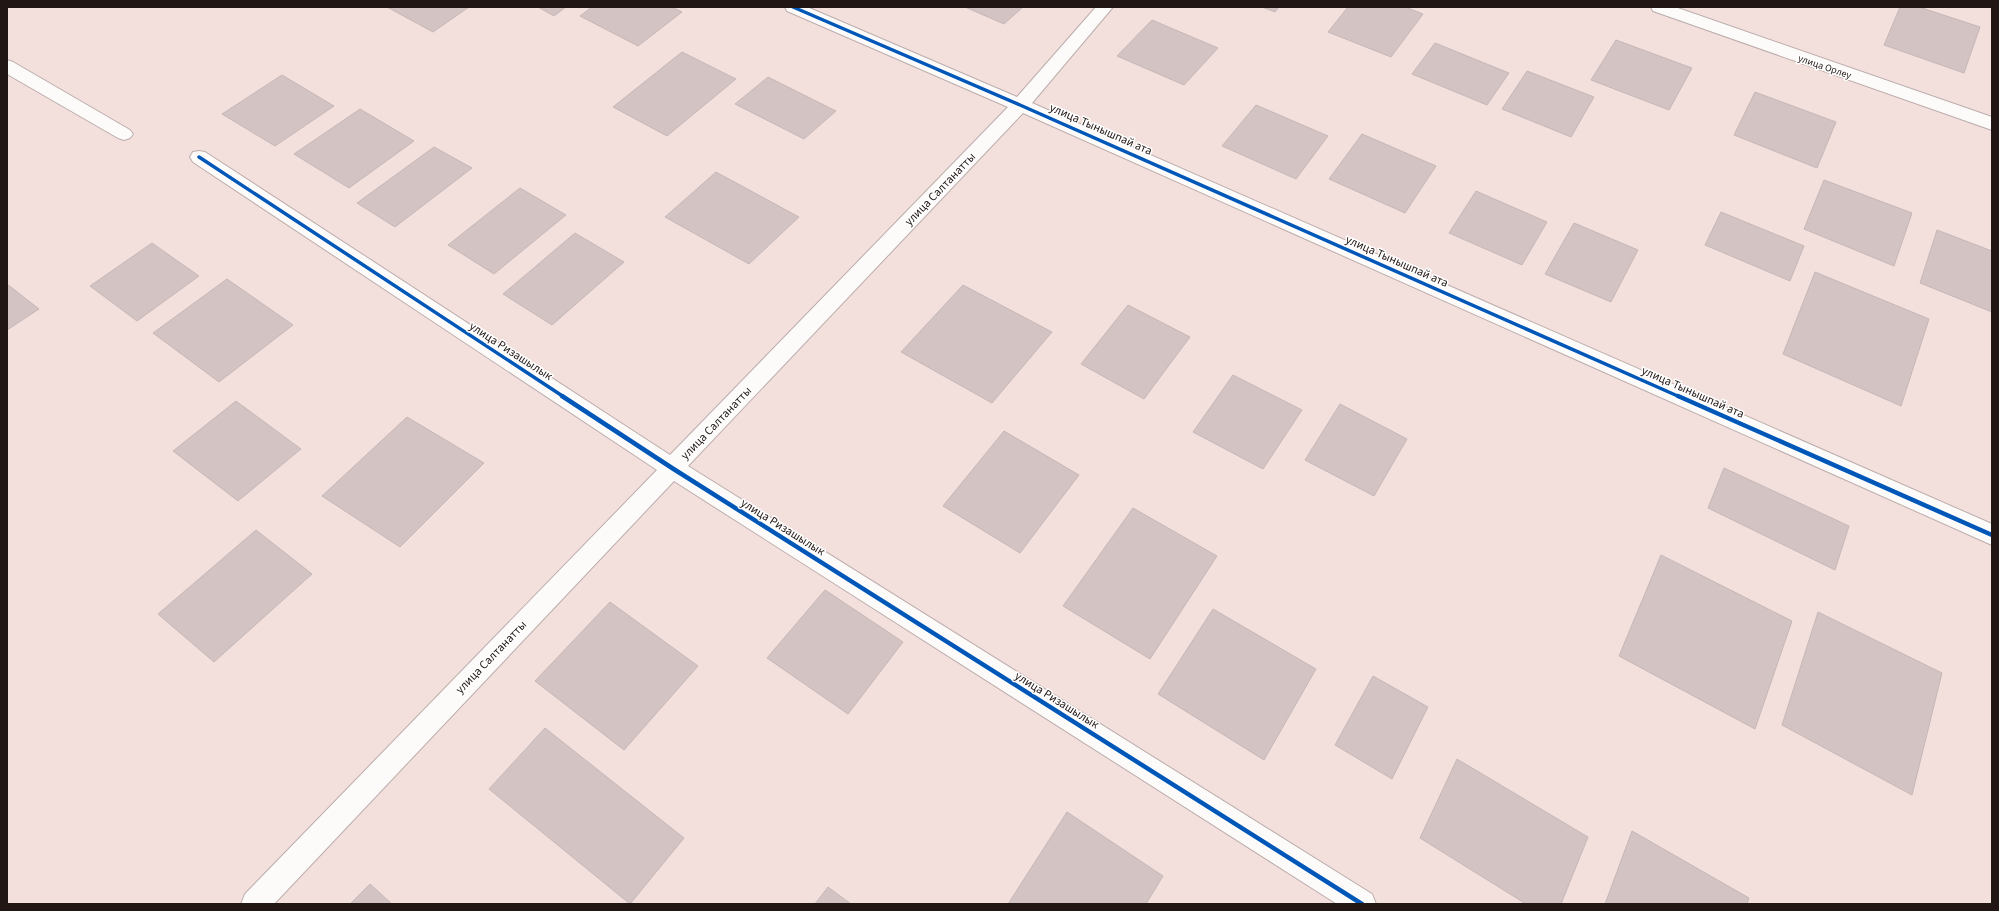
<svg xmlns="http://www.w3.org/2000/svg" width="1999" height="911" font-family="'Source Sans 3',sans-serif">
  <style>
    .building { fill: #d3c3c3; stroke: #c6b7b7 }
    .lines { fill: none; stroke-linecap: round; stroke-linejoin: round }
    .service-casing { stroke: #bbadab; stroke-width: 2 }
    .minor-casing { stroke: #bbadab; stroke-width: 2 }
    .service { fill: #fdfafa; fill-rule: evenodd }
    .minor { fill: #fdfafa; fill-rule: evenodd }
    .cycleway-far1-casing { stroke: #fff; stroke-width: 5.5 }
    .cycleway-casing { stroke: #fff; stroke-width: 7 }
    .cycleway-far1 { stroke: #0057b8; stroke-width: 3.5 }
    .cycleway { stroke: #0057b8; stroke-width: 4.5 }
    .labels { text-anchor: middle; stroke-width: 3; stroke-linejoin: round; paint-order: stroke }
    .far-street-label { font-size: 10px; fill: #211614; stroke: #fff }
    .street-label { font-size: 12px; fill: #211614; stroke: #fff }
  </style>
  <rect width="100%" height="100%" fill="#f3e0dd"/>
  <path class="building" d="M387,7H469L433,32Z
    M538,7H566L554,16Z
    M592,7H672L682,12L638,46L580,16Z
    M965,7H1023L1004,24Z
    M1262,7H1279L1275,12Z
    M1348,7H1405L1423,14L1391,57L1328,32Z
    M1900,7H1919L1980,27L1964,73L1884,45Z
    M1152,20L1218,48L1184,85L1117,56Z
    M1616,40L1692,68L1669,110L1591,80Z
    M1435,43L1509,73L1487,105L1412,74Z
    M682,52L736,79L667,136L613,107Z
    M1527,71L1594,97L1571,137L1502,109Z
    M282,75L334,106L275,146L222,114Z
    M768,77L836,111L804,139L735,104Z
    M1755,92L1836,122L1817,168L1734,135Z
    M1256,105L1328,136L1296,179L1222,146Z
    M360,109L414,141L349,188L294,154Z
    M1362,134L1436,166L1405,213L1329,179Z
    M434,147L472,168L395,227L357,203Z
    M716,172L799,217L749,264L665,217Z
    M1824,180L1912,213L1894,266L1804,229Z
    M520,188L566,215L494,274L448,245Z
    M1476,191L1547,222L1522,265L1449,233Z
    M1721,212L1804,246L1790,281L1705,245Z
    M1574,223L1638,250L1611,302L1545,274Z
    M1937,230L1992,251V312L1920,283Z
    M575,233L624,262L552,325L503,294Z
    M152,243L199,276L137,321L90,286Z
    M1815,272L1929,319L1901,406L1783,354Z
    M227,279L293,325L219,382L153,333Z
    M7,284L39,309L7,330Z
    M963,285L1052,332L992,403L901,352Z
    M1128,305L1190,337L1144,399L1081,364Z
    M1233,375L1302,410L1263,469L1193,432Z
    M236,401L301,449L238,501L173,451Z
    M1340,404L1407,439L1374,496L1305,460Z
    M407,417L484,463L400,547L322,496Z
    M1004,431L1079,475L1020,553L943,506Z
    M1724,468L1849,526L1835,570L1708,508Z
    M1133,508L1217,556L1150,659L1063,606Z
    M256,530L312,574L214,662L158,614Z
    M1661,555L1792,621L1755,729L1619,656Z
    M825,590L903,642L848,714L767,658Z
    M610,602L698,666L624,750L535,681Z
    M1213,609L1316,669L1264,760L1158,694Z
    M1818,612L1942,673L1912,795L1782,725Z
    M1373,676L1428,707L1392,779L1335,745Z
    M545,728L684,838L630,904L489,789Z
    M1457,759L1588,837L1561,904H1526L1420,838Z
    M1067,812L1163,876L1146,904H1008Z
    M1632,831L1749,898L1747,904H1605Z
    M370,884L392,904H350Z
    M828,887L851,904H815Z"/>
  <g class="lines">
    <defs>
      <path id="service" d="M7,60L13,62L130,130L133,134L130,138L124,140L118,138L7,74Z"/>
      <path id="minor" d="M785,7H807L1017,97L1096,7H1113L1032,103L1992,524V545L1023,113L688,466L1372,894L1376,904H1337L674,481L274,904H241L245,894L657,470L193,162L190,157L193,152L199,151L205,152L670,455L1008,107L787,11Z
        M1651,7H1675L1992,117V130L1653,11Z"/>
    </defs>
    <use href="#service" class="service-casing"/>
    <use href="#minor" class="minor-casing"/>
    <use href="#service" class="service"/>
    <use href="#minor" class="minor"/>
    <defs>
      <path id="cycleway-far1" d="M793,7L1020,105L1680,397
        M199,157L564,397"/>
      <path id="cycleway" d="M562,396L672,468L1362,904
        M1678,396L1992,535"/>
    </defs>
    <use href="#cycleway-far1" class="cycleway-far1-casing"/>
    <use href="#cycleway" class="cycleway-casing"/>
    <use href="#cycleway-far1" class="cycleway-far1"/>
    <use href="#cycleway" class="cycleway"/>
  </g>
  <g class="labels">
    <g class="far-street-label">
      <text transform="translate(1825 66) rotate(19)" y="4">улица Орлеу</text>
    </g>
    <g class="street-label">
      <text transform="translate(1101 129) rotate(24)" y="4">улица Тынышпай ата</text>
      <text transform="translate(940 189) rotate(-46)" y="4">улица Салтанатты</text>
      <text transform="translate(1397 261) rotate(24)" y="4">улица Тынышпай ата</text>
      <text transform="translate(511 351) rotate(33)" y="4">улица Ризашылык</text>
      <text transform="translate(1693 392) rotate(24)" y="4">улица Тынышпай ата</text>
      <text transform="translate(716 423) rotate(-46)" y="4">улица Салтанатты</text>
      <text transform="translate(783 527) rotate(32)" y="4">улица Ризашылык</text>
      <text transform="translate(491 657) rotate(-46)" y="4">улица Салтанатты</text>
      <text transform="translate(1057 700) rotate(32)" y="4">улица Ризашылык</text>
    </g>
  </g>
  <rect width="1999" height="911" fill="none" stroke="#211614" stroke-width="16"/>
</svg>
